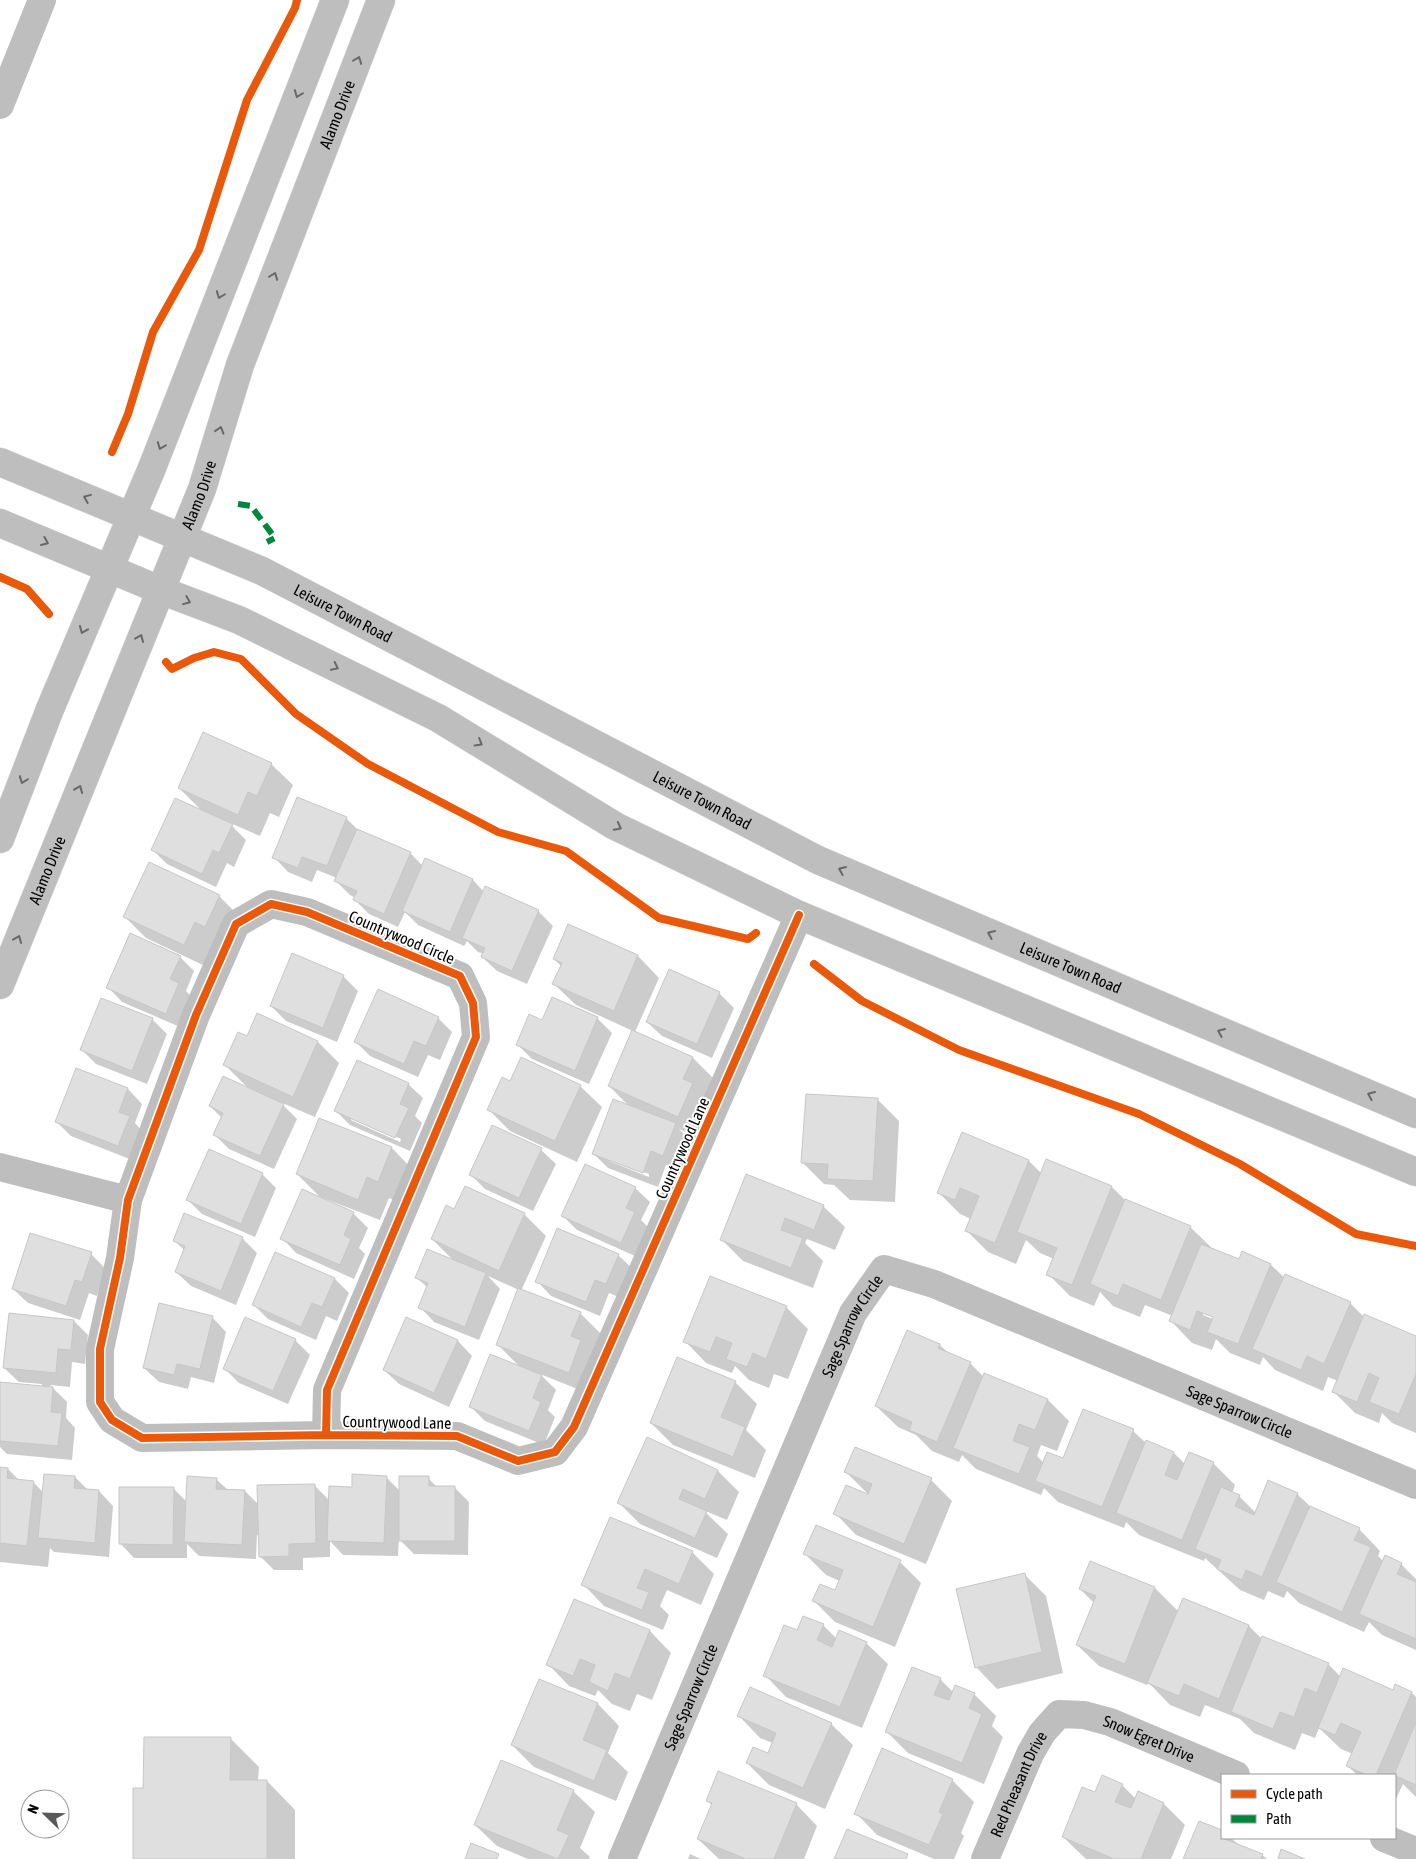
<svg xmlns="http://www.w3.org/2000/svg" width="1416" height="1859" font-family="'Asap Condensed',sans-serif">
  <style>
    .shadow { fill: #0003; fill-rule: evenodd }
    .building { fill: #dfdfdf; stroke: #c7c7c7 }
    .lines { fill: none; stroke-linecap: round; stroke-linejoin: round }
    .major-casing { stroke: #dbdbdb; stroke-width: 29 }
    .minor { stroke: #bebebe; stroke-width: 28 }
    .major { stroke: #bebebe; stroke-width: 28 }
    .quiet { stroke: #00873e; stroke-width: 6; stroke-dasharray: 12 6; stroke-linecap: butt }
    .cycleway-casing { stroke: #fff; stroke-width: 11 }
    .cycleway { stroke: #e8590c; stroke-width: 8 }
    .oneway { stroke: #686868 }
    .labels { text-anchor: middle; stroke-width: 4; stroke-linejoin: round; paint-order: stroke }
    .street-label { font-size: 16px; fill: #000; stroke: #fff }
  </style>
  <rect width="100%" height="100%" fill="#fff"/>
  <path class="shadow" d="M271,764L293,785L279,817L270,813L260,836L228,822L246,840L234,867L227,863L216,887L167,864L153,850L203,812L179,788Z
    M346,818L359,831L410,853L423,866L425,860L473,880L484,892L538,911L553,926L527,984L497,971L482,957L484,954L478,952L467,941L464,946L418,925L405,912L398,927L369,914L355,900L356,898L350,895L336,881L337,878L317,870L312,882L288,872L274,857Z
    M219,896L240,917L205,966L146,938L125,917Z
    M569,926L638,956L659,978L635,1032L693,1058L714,1079L700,1138L679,1129L689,1139L677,1169L666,1165L658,1187L608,1168L593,1153L631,1108L609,1086L633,1031L576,1005L554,984L562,967L554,959ZM609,1159L649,1174V1177L609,1161Z
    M180,957L194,971L186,991L193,998L180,1027L122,1002L108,987Z
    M343,976L358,991L337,1042L286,1021L271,1006Z
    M719,993L734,1008L712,1058L662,1036L647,1022Z
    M552,999L597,1018L612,1033L589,1084L532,1059L518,1045L543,1022Z
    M438,1018L452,1032L440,1060L428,1055L418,1077L370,1056L356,1042Z
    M152,1019L167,1034L147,1084L96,1064L81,1049Z
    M247,1037L318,1042L339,1063L315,1117L280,1102L297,1119L274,1169L229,1149L214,1134L222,1118L210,1106L248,1088L224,1064Z
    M77,1070L128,1089L142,1104L135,1123L143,1132L132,1160L71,1136L57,1122Z
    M511,1082L580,1086L602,1107L577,1162L510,1131L489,1110Z
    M408,1084L423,1098L415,1116L422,1123L410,1151L350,1125L336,1111ZM351,1117L401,1139L400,1142L351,1120Z
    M877,1099L899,1121L895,1202L850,1200L834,1185L824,1184L803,1163Z
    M319,1119L392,1148L413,1170L400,1203L389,1198L380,1220L323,1198V1200L297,1174Z
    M963,1134L1029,1161L1042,1174L1047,1161L1112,1187L1126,1201L1190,1227L1212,1248L1240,1261L1271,1265L1285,1278L1350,1303L1364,1317L1416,1337V1433L1392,1423L1382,1413L1379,1423L1355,1413L1333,1391L1338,1381L1328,1377L1323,1391L1275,1370L1263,1357L1260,1365L1230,1353L1216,1339L1212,1350L1192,1343L1171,1321L1173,1316L1145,1305L1140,1317L1113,1306L1100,1292L1094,1306L1070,1296L1048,1274L1054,1259L1040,1253L1026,1240L1016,1264L988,1252L967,1231L971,1219L960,1214L939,1193ZM1203,1312L1219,1319L1218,1321L1203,1315Z
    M541,1150L556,1164L533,1211L485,1189L470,1174Z
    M262,1174L276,1188L255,1237L202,1214L188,1200Z
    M746,1175L823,1206L845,1227L835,1250L807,1239L805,1243L823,1261L813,1288L743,1261L721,1239Z
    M465,1188L524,1214L546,1236L521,1291L580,1313L602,1335L590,1394L540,1374L556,1390L548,1410L555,1417L544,1445L485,1421L471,1407L520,1367L498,1345L519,1290L488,1276L500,1289L479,1340L434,1322L420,1307L428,1288L417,1278L455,1262L432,1239L455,1210Z
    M635,1188L650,1202L641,1220L648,1227L635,1256L577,1230L563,1216Z
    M353,1213L368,1228L359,1248L365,1254L354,1279L296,1253L282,1238Z
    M242,1238L257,1253L236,1305L191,1286L176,1272L185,1251L174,1240Z
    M91,1254L105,1268L97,1296L89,1293L80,1320L28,1303L13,1289Z
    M618,1255L633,1269L621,1298L609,1293L600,1316L551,1296L537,1281Z
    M335,1279L349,1293L337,1321L326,1316L316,1340L268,1319L254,1305Z
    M786,1307L808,1329L788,1379L774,1374L769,1388L749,1380L735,1366L732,1373L706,1363L685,1341Z
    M212,1317L226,1332L214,1383L191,1377L188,1389L159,1382L144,1368Z
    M407,1319L458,1341L472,1356L449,1407L399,1384L384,1370Z
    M74,1321L88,1335L85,1364L72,1362L70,1387L50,1385L67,1402L66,1418L75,1428L72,1460L7,1454L0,1447V1383L42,1387V1384L19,1382L4,1368Z
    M295,1340L310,1355L288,1404L239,1383L225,1369Z
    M940,1345L949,1354L970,1363L983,1376L1048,1400L1069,1421L1057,1451L1041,1445L1037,1456L1044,1463L1064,1460L1133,1431L1146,1443L1174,1453L1185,1464L1213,1463L1235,1485L1232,1493L1239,1496L1256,1513L1297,1494L1312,1508L1359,1529L1380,1551L1378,1556L1384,1562L1401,1564L1416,1579V1650L1382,1635L1369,1622L1364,1632L1299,1603L1287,1591L1284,1598L1268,1591L1264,1600L1240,1590L1205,1558L1204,1561L1139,1535L1126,1522L1124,1528L1058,1502L1044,1488L1041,1495L976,1469L962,1455L959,1462L932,1451L916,1435L898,1427L876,1406Z
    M735,1382L757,1404L746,1430L766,1450L755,1478L673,1445L651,1423Z
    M0,1468L8,1469L19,1480L33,1482L43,1492L75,1477L88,1490L99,1491L113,1506L109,1557L54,1552L50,1548L48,1567L0,1562Z
    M718,1471L739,1492L727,1520L703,1510L728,1534L717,1558L640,1524L619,1503Z
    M846,1472L931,1480L952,1501L926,1564L856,1535L835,1513L871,1497Z
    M386,1477L400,1491L428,1478L438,1488H455L469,1502L468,1555L414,1554L399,1539L398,1556L343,1555L330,1541V1557L303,1558V1570H274L260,1556L259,1535H257L256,1559L199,1556L187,1544V1558H134L120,1543L173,1488L187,1502L216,1479L228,1490L245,1491L259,1505L314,1485L330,1501L353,1488Z
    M692,1552L714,1574L701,1605L667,1590L660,1606L669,1615L663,1630L604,1606L583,1584Z
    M805,1554L900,1562L921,1583L895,1647L835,1622L814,1601L836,1592L840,1581L826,1575Z
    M1090,1563L1155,1588L1178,1611L1183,1599L1249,1626L1262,1639L1328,1664L1341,1677L1393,1692L1396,1686L1412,1693L1416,1697V1797L1403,1784L1396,1799H1395V1775H1357L1348,1766L1353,1754L1341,1749L1319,1728L1315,1738L1302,1733L1295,1750L1254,1733L1240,1719L1205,1705L1200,1717L1170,1705L1148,1682L1147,1685L1099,1666L1077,1645L1094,1603L1080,1589Z
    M1024,1574L1046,1596L1063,1673L997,1689L976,1667Z
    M575,1600L650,1631L671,1653L652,1700L637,1694L630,1711L612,1704L598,1690L595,1696L569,1686L548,1664Z
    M823,1625L837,1639L866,1643L888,1664L862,1728L786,1697L765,1675L797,1632Z
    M940,1679L953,1692L974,1694L996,1716L992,1726L1003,1737L984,1784L908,1753L887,1732Z
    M540,1680L598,1704L619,1726L608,1753L628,1772L616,1801L534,1767L512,1745Z
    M739,1716L831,1724L853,1745L825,1809L769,1785L747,1763L769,1755L773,1743L760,1738Z
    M230,1738L259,1767L258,1781H267L295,1810V1859H134L145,1789Z
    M952,1780L974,1802L961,1833L964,1836L954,1859H934L877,1835L856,1813Z
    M1122,1785L1136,1799L1138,1793L1164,1804L1185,1825L1171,1859H1086L1063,1837L1095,1794Z
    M573,1791L595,1812L580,1848L590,1857L589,1859H528L497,1846L475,1825Z
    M707,1801L796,1804L817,1826L804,1859H719L698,1839L712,1805Z
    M1200,1822L1222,1831V1838H1231L1239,1845L1262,1855L1267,1859H1185Z
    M690,1854L701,1859H688Z"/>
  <path class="building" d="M203,732L272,763L257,796L248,792L238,815L178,788Z
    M297,797L347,817L327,866L302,857L298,868L272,858Z
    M175,798L233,824L219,853L213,850L202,874L151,850Z
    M357,829L411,852L384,914L353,900L357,891L334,881Z
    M425,858L473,879L450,932L402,911Z
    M149,862L220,895L205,927L195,922L184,945L123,917Z
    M485,886L539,910L512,971L481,957L485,948L462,938Z
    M568,924L638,955L614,1011L552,984L562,963L553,959Z
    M130,933L181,956L170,979L179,983L166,1014L106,988Z
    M292,953L344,975L323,1028L270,1006Z
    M669,969L720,992L697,1044L646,1022Z
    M378,989L439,1017L426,1046L414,1041L404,1064L354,1042Z
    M552,997L598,1017L575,1071L516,1045L529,1014L542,1020Z
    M101,998L153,1018L132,1071L80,1050Z
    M257,1013L318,1041L293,1097L223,1065L238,1032L247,1036Z
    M632,1030L693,1057L683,1079L693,1083L678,1117L608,1086Z
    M521,1057L581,1085L555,1141L487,1110L502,1077L510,1081Z
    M357,1060L409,1083L400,1104L409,1108L395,1138L334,1111Z
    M76,1068L128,1088L119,1112L130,1116L118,1146L55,1122Z
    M223,1076L284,1104L260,1156L213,1135L223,1113L209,1106Z
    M806,1094L878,1098L873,1181L827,1179L828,1164L801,1163Z
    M613,1099L676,1123L663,1156L651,1151L643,1173L592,1154Z
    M319,1118L392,1147L378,1182L367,1177L358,1200L296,1174Z
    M492,1125L542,1148L519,1198L469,1175Z
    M962,1132L1029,1160L995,1243L965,1231L979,1196L960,1188L955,1200L937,1193Z
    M209,1149L263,1173L241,1224L186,1200Z
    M1046,1159L1112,1186L1072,1285L1046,1275L1057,1248L1017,1232Z
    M585,1164L636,1187L626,1208L635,1212L621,1243L561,1216Z
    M746,1174L824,1205L814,1230L785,1218L781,1230L803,1238L791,1268L720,1240Z
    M465,1186L525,1213L499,1271L431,1239L446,1205L454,1209Z
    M302,1189L354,1212L344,1235L351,1239L340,1265L280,1239Z
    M1125,1199L1191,1226L1161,1300L1123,1284L1118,1296L1090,1284Z
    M184,1213L243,1237L221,1291L175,1272L185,1246L173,1241Z
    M557,1228L619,1254L606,1284L595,1280L586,1302L535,1282Z
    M30,1233L92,1252L82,1282L75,1280L66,1306L12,1289Z
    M1201,1244L1239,1259L1242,1251L1271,1264L1238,1344L1207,1332L1213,1317L1197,1311L1190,1330L1169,1321Z
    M427,1249L486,1273L465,1327L418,1308L428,1283L415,1278Z
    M275,1252L335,1278L322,1307L312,1303L301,1327L252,1305Z
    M1285,1274L1351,1302L1324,1364L1307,1356L1301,1370L1252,1349Z
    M710,1276L787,1306L766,1359L753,1353L747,1367L726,1359L732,1343L716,1337L710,1352L683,1342Z
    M518,1288L581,1312L571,1336L581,1340L569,1373L496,1345Z
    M159,1303L213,1316L200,1369L177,1364L174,1375L143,1368Z
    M9,1313L74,1320L71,1350L58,1349L56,1373L3,1368Z
    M1364,1314L1416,1336V1374L1399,1414L1369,1402L1379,1378L1369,1373L1357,1402L1332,1392Z
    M245,1317L296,1339L273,1391L223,1369Z
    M406,1317L458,1340L434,1393L383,1370Z
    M907,1330L940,1344L938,1348L971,1362L937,1442L909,1430L912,1422L875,1406Z
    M490,1354L542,1375L533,1398L541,1402L529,1431L469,1407Z
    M677,1357L736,1381L721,1417L745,1427L733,1457L650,1423Z
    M984,1373L1048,1399L1035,1430L1019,1424L1013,1441L1030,1447L1019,1474L953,1448Z
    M0,1382L53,1387L51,1412L62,1413L58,1446L0,1441Z
    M1083,1409L1134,1429L1102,1507L1035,1481L1047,1452L1063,1458Z
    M647,1437L718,1470L705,1499L683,1489L679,1499L707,1511L695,1538L617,1503Z
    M1146,1440L1174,1452L1165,1475L1177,1480L1189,1452L1214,1462L1182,1540L1116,1513Z
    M855,1447L932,1478L904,1544L833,1514L846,1485L868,1494L872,1484L844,1472Z
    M0,1467L8,1468L7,1478L34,1481L27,1546L0,1543Z
    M44,1474L75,1476L74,1488L99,1490L95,1543L38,1538Z
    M352,1474L387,1476L384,1543L327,1541L329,1486L352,1487Z
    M187,1476L217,1478L216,1489L245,1490L242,1545L184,1542Z
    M399,1476H429V1486H455V1541H399Z
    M1268,1480L1298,1493L1262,1577L1246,1570L1242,1580L1217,1569L1221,1560L1195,1549L1221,1487L1240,1495L1235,1506L1254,1515Z
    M315,1484L316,1543L289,1544V1556L259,1557L257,1485Z
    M119,1487H174L173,1545L119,1544Z
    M1310,1506L1360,1528L1354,1540L1371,1547L1342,1612L1276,1582Z
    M610,1517L693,1551L679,1584L645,1569L637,1588L649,1592L642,1610L581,1585Z
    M816,1525L901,1560L873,1627L812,1601L820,1584L835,1590L843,1570L803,1554Z
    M1385,1555L1402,1563L1397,1574L1416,1582V1639L1359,1614Z
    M1090,1561L1155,1587L1125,1664L1076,1645L1096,1596L1079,1589Z
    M1025,1573L1042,1652L975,1668L956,1589Z
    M1183,1598L1249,1625L1219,1699L1184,1684L1179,1696L1147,1683Z
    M574,1599L650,1630L630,1679L615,1673L608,1691L589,1682L595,1665L580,1659L573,1676L546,1665Z
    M803,1616L824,1624L817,1640L832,1647L839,1630L867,1642L840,1707L763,1676L784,1625L797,1630Z
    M1262,1636L1329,1663L1317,1693L1305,1688L1294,1717L1280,1712L1273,1729L1231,1712Z
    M912,1667L941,1678L934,1695L949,1700L955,1685L975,1693L969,1708L982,1714L962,1763L885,1732Z
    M1343,1668L1393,1690L1395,1684L1412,1692L1376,1775H1367L1346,1766L1361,1732L1341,1723L1335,1735L1318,1728Z
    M539,1679L598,1703L583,1740L607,1750L594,1781L511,1745Z
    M750,1687L832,1723L803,1788L746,1763L753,1747L768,1753L776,1733L737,1716Z
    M1416,1722V1785L1394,1775Z
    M144,1737H231L230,1780H267V1859H133V1788H143Z
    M882,1748L953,1779L939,1812L943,1814L929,1845L854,1814Z
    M501,1760L574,1790L557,1830L569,1835L558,1859L474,1825Z
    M718,1771L797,1803L774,1859H746L697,1839L712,1803L706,1801Z
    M1102,1775L1123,1784L1115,1802L1131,1808L1138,1791L1164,1803L1141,1859H1114L1062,1837L1082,1787L1095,1792Z
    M1199,1821L1222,1830V1838L1263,1854L1261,1859H1183Z
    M847,1829L908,1854L906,1859H834Z
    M471,1843L499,1854L497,1859H465Z
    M1281,1849L1305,1859H1278Z"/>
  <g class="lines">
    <defs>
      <g id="major">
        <path id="s3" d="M0,462L262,571L818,860L1416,1114"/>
        <path d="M0,523L160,590L239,620L438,718L615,826L799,915L1416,1172"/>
        <path d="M0,839L50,709L152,468L335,0"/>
        <path id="s4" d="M0,985L202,489L240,365L381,0"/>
      </g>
    </defs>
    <use href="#major" class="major-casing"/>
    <g class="minor">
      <path d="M0,105L42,0"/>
      <path d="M0,1167L128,1200"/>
      <path d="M326,1435L327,1390L476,1037L473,1003L460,976L307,912L271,904L236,924L196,1015L128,1200L120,1258L100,1349V1402L112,1420L142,1438L326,1435L457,1436L518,1461L555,1452L574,1427L799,915"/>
      <path d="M1384,1838L1416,1851"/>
      <path id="s1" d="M622,1859L853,1313L884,1269L934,1284L1416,1485"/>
      <path id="s2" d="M985,1859L1030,1754L1042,1733L1059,1714L1084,1715L1110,1722L1236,1775"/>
    </g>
    <use href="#major" class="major"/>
    <path class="quiet" d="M238,504L251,506L275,538L267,542"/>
    <defs>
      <path id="cycleway" d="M112,452L128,414L153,332L199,250L247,100L295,8L297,0
        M0,577L27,589L49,614
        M166,662L172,669L194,658L214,652L241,659L296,714L368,764L498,832L566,851L659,918L748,939L756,933
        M814,964L862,1001L959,1050L1139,1114L1240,1164L1356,1234L1416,1246
        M326,1435L327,1390L476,1037L473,1003L460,976L307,912L271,904L236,924L196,1015L128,1200L120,1258L100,1349V1402L112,1420L142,1438L326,1435L457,1436L518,1461L555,1452L574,1427L799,915"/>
    </defs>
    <use href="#cycleway" class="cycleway-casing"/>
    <use href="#cycleway" class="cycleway"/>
  </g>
  <defs><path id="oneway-chevron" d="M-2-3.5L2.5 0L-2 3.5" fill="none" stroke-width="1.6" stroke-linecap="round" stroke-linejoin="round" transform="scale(1.25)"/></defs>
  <g class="oneway">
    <use href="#oneway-chevron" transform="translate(358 60) rotate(-69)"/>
    <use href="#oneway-chevron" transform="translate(298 94) rotate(111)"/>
    <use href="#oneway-chevron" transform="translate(274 276) rotate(-69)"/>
    <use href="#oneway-chevron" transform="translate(220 295) rotate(111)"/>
    <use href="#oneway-chevron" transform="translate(220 430) rotate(-73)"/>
    <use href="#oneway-chevron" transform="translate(161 446) rotate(111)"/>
    <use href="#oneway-chevron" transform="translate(87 498) rotate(-158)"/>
    <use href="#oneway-chevron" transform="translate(45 542) rotate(23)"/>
    <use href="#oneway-chevron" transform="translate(187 601) rotate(22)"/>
    <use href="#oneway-chevron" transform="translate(83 630) rotate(113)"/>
    <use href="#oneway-chevron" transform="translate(140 638) rotate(-67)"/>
    <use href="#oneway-chevron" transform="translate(335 667) rotate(26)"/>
    <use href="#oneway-chevron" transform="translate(479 743) rotate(31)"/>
    <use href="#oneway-chevron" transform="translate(23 780) rotate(111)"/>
    <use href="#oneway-chevron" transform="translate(79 789) rotate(-68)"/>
    <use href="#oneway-chevron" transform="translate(618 827) rotate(28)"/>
    <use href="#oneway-chevron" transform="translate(842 870) rotate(-157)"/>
    <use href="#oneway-chevron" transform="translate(991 934) rotate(-157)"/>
    <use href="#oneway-chevron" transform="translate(18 939) rotate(-68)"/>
    <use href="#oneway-chevron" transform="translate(1221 1032) rotate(-157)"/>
    <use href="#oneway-chevron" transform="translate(1371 1095) rotate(-157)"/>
  </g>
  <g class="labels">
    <g class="street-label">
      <text dy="6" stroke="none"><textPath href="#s4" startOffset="934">Alamo Drive</textPath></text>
      <text dy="6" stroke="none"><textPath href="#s4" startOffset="529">Alamo Drive</textPath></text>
      <text dy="6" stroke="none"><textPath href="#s3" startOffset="375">Leisure Town Road</textPath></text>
      <text dy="6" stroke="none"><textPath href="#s3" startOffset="780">Leisure Town Road</textPath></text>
      <text dy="6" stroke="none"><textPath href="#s4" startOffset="124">Alamo Drive</textPath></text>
      <text transform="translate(402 937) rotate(23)" y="6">Countrywood Circle</text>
      <text dy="6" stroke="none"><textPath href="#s3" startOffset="1185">Leisure Town Road</textPath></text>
      <text transform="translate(682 1148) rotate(-66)" y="6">Countrywood Lane</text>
      <text dy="6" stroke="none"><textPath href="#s1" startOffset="581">Sage Sparrow Circle</textPath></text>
      <text dy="6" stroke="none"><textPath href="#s1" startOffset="1030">Sage Sparrow Circle</textPath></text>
      <text transform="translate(397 1422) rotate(1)" y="6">Countrywood Lane</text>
      <text dy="6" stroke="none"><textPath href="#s1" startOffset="176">Sage Sparrow Circle</textPath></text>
      <text dy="6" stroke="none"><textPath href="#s2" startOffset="258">Snow Egret Drive</textPath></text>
      <text dy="6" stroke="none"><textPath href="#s2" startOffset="82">Red Pheasant Drive</textPath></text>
    </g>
  </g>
  <rect x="1221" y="1774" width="175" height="65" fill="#ffffff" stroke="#999999"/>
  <rect x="1231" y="1790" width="25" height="8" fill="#e8590c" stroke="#999999"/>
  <text x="1266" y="1799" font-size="15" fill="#000000">Cycle path</text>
  <rect x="1231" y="1815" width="25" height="8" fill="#00873e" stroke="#999999"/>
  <text x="1266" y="1824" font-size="15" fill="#000000">Path</text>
  <g transform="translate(45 1814) rotate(293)"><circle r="24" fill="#ffffff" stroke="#999999"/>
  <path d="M0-4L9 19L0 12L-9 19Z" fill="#595959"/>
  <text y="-8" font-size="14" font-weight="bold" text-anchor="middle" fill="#000000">N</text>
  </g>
</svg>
